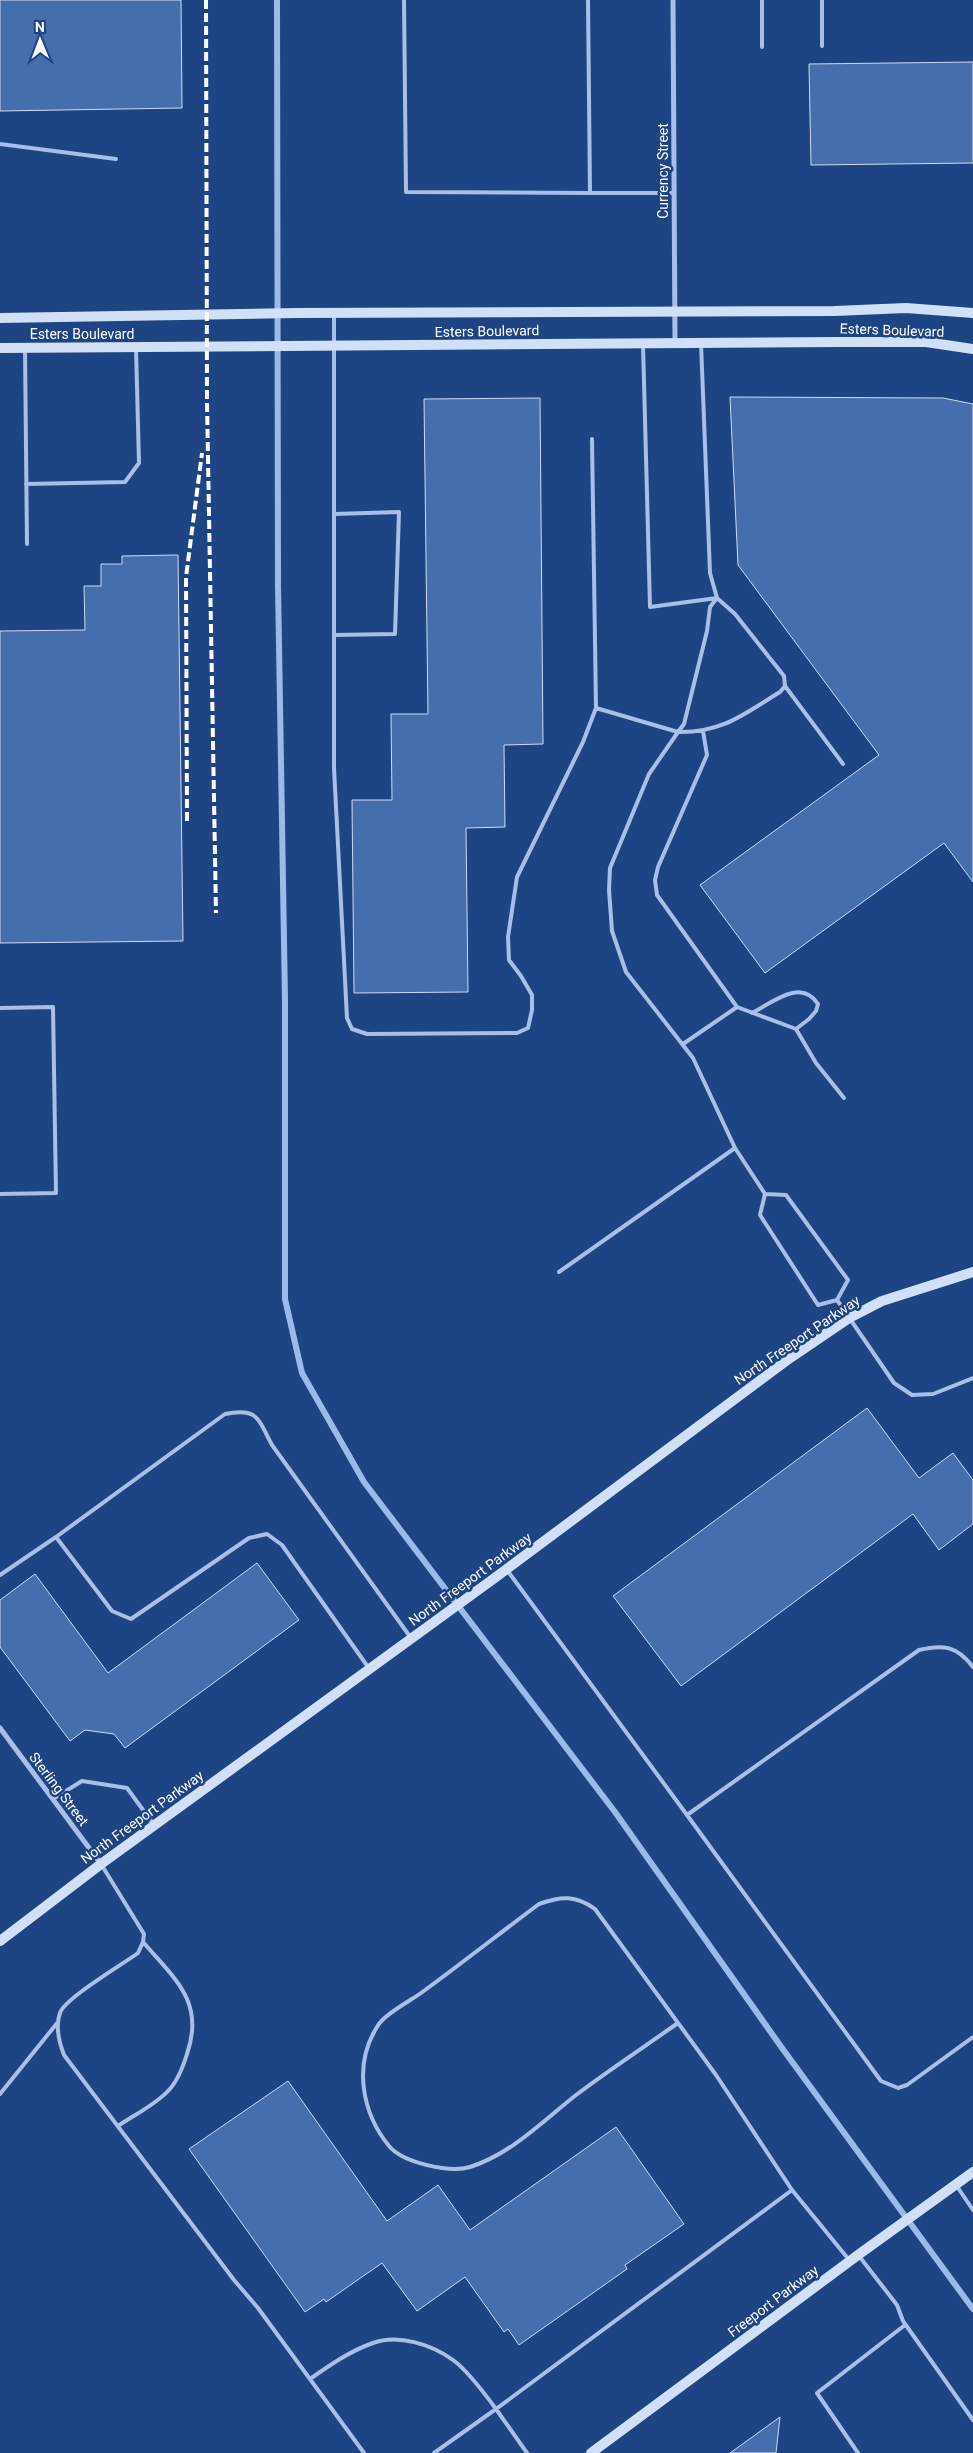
<svg xmlns="http://www.w3.org/2000/svg" width="973" height="2453" font-family="Roboto,sans-serif">
  <style>
    .lines { fill: none; stroke-linecap: round; stroke-linejoin: round }
    .stream { stroke: #99baeb; stroke-width: 6 }
    .building { fill: #476eac; stroke: #cadcf7 }
    .service { stroke: #a6c0e9; stroke-width: 4 }
    .minor { stroke: #a6c0e9; stroke-width: 5 }
    .secondary { stroke: #d1dff7; stroke-width: 10 }
    .rail { stroke: #fff; stroke-width: 4; stroke-dasharray: 9 4; stroke-linecap: butt }
    .labels { text-anchor: middle; stroke-width: 5; stroke-linejoin: round; paint-order: stroke }
    .street-label { font-size: 14px; fill: #fff; stroke: #1f4483 }
  </style>
  <rect width="100%" height="100%" fill="#1f4483"/>
  <g class="lines">
    <path class="stream" d="M277,0L278,585L285,1001V1299L302,1373L364,1482L615,1812L782,2048L973,2309"/>
  </g>
  <path class="building" d="M0,0H181L182,108L0,111Z
    M973,62V163L811,165L809,64Z
    M730,397L943,398L973,404V882L944,843L765,973L700,885L879,755L738,565Z
    M540,398L543,744L504,745L505,827L466,828L468,992L354,993L352,800H392L391,714H428L424,399Z
    M178,555L183,941L0,943V631L85,630L84,586H101V564H122V556Z
    M867,1408L919,1478L953,1453L973,1480V1524L939,1550L913,1514L681,1686L613,1596Z
    M257,1563L299,1620L125,1748L114,1734L85,1730L70,1741L0,1647V1600L35,1574L108,1673Z
    M288,2081L387,2221L438,2185L470,2230L616,2127L684,2224L625,2265L627,2269L519,2345L508,2329L504,2332L465,2277L417,2311L382,2263L326,2302L324,2299L305,2312L189,2149Z
    M780,2417L776,2453H730Z"/>
  <g class="lines">
    <path class="service" d="M404,0L406,192L590,193
      M588,0L590,193H674
      M762,0V47
      M822,46V0
      M0,144L116,159
      M334,315V768L347,1018L352,1029L367,1034L517,1033L528,1028L532,1010V995L521,976L509,960L508,937L517,877L583,742L596,708L592,439
      M643,345L650,607L717,598L735,614L784,676L785,686L780,692C744,714 722,733 678,732L649,774L610,868L609,890L612,931L626,972L693,1058L735,1148L765,1194L760,1215L818,1305L837,1300L848,1280L786,1195L765,1194
      M25,348L27,544
      M26,484L125,482L139,463L136,348
      M334,635L395,634L399,512L334,514
      M785,686L843,764
      M596,708L678,732L684,724L707,631L710,607L717,598L710,573L701,343
      M703,731L707,755L658,867L655,880L657,895L737,1007L796,1029L816,1063L844,1098
      M0,1008L53,1007L56,1193L0,1194
      M752,1013C773,1002 801,978 818,1004L816,1011L809,1019L796,1029
      M683,1044L737,1007
      M559,1272L735,1148
      M837,1300L894,1383L912,1395L933,1394L973,1378
      M56,1537L225,1414C258,1407 258,1419 272,1445L411,1638
      M507,1570L687,1815L919,1650C943,1644 957,1646 973,1667
      M0,1575L56,1537L112,1611L131,1619L249,1538L267,1534L282,1545L368,1667
      M53,1799L82,1781L127,1788L154,1825
      M687,1815L881,2081L898,2088L907,2085L973,2037
      M101,1864L144,1934L143,1942L138,1953C123,1964 64,1999 60,2013C55,2027 59,2042 64,2055L234,2280L258,2308L364,2453
      M678,2023C644,2047 609,2070 576,2095C543,2121 511,2154 470,2167C450,2173 403,2163 389,2146C362,2113 353,2065 377,2027C383,2015 410,2001 421,1993C461,1964 500,1933 539,1904C561,1896 576,1895 595,1909L716,2075L792,2190L850,2261
      M0,2094L58,2022
      M118,2126C134,2115 155,2105 168,2091C178,2081 183,2067 187,2054C205,2002 175,1979 143,1942
      M956,2185L973,2210
      M859,2256L897,2305L903,2321L973,2420
      M310,2379C330,2365 350,2351 373,2343C398,2334 431,2344 453,2360C467,2370 485,2394 496,2409L792,2190
      M434,2453L496,2409L527,2453
      M858,2453L817,2393L905,2325"/>
    <path class="minor" d="M673,0L675,342
      M0,1728L101,1864"/>
    <path class="secondary" d="M0,318L296,313L835,311L906,308L973,313
      M0,348L840,342H926L973,349
      M0,1941L101,1864L496,1577L790,1358L849,1318L882,1301L973,1272
      M591,2453L858,2255L973,2172"/>
    <path class="rail" d="M206,0L207,401L216,913
      M187,821L186,577L202,453"/>
  </g>
  <g class="labels">
    <g class="street-label">
      <text transform="translate(663 171) rotate(-90)" y="5">Currency Street</text>
      <text transform="translate(892 330) rotate(2)" y="5">Esters Boulevard</text>
      <text transform="translate(487 331) rotate(-1)" y="5">Esters Boulevard</text>
      <text x="82" y="339">Esters Boulevard</text>
      <text transform="translate(797 1340) rotate(-34)" y="5">North Freeport Parkway</text>
      <text transform="translate(470 1579) rotate(-36)" y="5">North Freeport Parkway</text>
      <text transform="translate(59 1789) rotate(53)" y="5">Sterling Street</text>
      <text transform="translate(142 1817) rotate(-36)" y="5">North Freeport Parkway</text>
      <text transform="translate(773 2301) rotate(-37)" y="5">Freeport Parkway</text>
    </g>
  </g>
  <g transform="translate(40 40) rotate(359)" stroke="#1f4483" stroke-width="4" paint-order="stroke">
  <path d="M0-4L9 19L0 12L-9 19Z" fill="#ffffff"/>
  <text y="-8" font-size="14" font-weight="bold" text-anchor="middle" fill="#ffffff">N</text>
  </g>
</svg>
